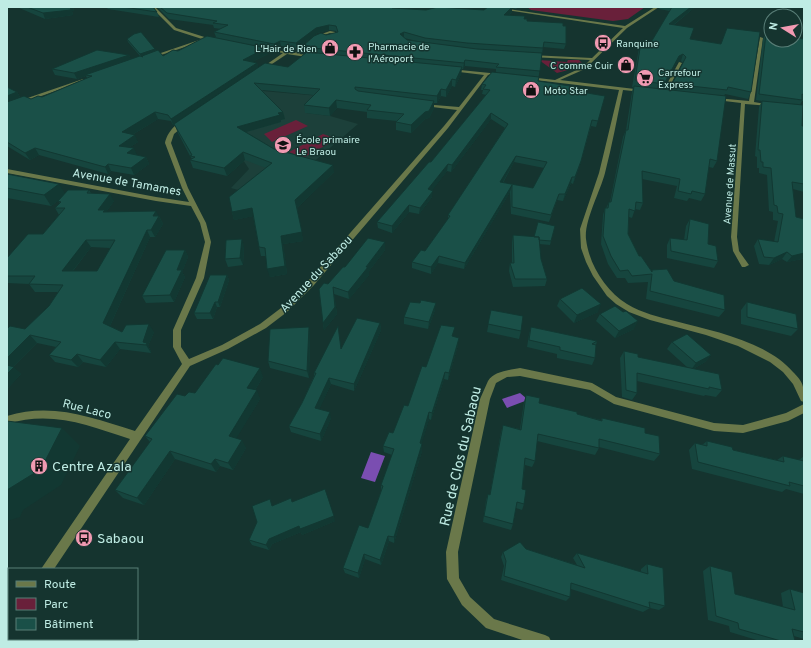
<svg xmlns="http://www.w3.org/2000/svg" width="811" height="648" font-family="Overpass,sans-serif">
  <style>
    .built { fill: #1c403a }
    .green { fill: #69203a }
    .water { fill: #7a4eb1 }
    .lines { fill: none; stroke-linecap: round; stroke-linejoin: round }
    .minor { fill: #6a784a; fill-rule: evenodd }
    .wall { fill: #16453e; fill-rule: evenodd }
    .shaded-wall { fill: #123832 }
    .building { fill: #1a5048; stroke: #123832; fill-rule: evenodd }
    .labels { text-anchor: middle; stroke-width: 3; stroke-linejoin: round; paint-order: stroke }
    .far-poi-label { font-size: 10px; fill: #bfece4; stroke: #15342f; text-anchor: start }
    .far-street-label { font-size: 10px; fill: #bfece4; stroke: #15342f }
    .street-label { font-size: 12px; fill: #bfece4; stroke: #15342f }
    .near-street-label { font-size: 14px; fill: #bfece4; stroke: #15342f }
    .near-poi-label { font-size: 14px; fill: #bfece4; stroke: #15342f; text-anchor: start }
  </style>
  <rect width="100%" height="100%" fill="#15342f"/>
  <path class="built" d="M240,89L320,96L306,113L330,116L358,124L270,199L231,188L249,169L226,134Z"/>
  <path class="green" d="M527,7H645L628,19L613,21L531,10Z
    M539,60L567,62L568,60H579L582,63L575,68L557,73Z
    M296,120L308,126L272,142L264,134Z
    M323,134L337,139L303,158L289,152Z"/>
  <path class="water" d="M520,393L526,398L525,401L507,408L502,399Z
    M371,452L385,456L375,482L361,478Z"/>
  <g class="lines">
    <path class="minor" d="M151,7H155L176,28L214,40L212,41L206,40L152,58V56L202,39L174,30Z
      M486,7H495L625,26L655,7H659L627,28L585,69L560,80L643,90L645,91L643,92L623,90C617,118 612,146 605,173C600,192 584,221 586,239C589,265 606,291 627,304C642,313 659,317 675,321C713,331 766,341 793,372C797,376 802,381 803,387C805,391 804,397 804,402L801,401L793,384L783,372L770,362L738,346L706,335L650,320L629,312L616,304L607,296L593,276L586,262L581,248L580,229L599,173L619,90L527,79V78L529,77L555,80L583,67L590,60L531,57L529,56L531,55L592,58L623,28Z
      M330,31L335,32L337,37L326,39L319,35ZM330,33L334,35L327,37L324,35Z
      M760,37L763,38L754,102L772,105L770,106L745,104L737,237L739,251L749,265L745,267H742L733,251L731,237L741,103L716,100L714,99L716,98L749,101Z
      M311,39L314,40L299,54L313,56V58L287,54L263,70L260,69L283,53L257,49L256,47L295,53Z
      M679,62L682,63L666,93L662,94V93Z
      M450,69L490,73L492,74L488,75L448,128L314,285L287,312L266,328L228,349L190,366L54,569H41L130,439C88,425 51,410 7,424V416C53,402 92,418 135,431L182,364L173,347V330L196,278L205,242L200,223L191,206L156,201L7,173V169L156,197L189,202L182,188L165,143C167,133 176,121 187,121V123L174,134L171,143L188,188L206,223L211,242L204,278L181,330V347L189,359L222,345L260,324L281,308L308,281L444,126L457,110L424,106L422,105V104L459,107L484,75L451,71H450Z
      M83,79L87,80L7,108V105Z
      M520,368L592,383L616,397L714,423L743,425L786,413L804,404V413L788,421L743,433L714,431L614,404L590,390L520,376L507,377L496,383L490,399L458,552L459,578L470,597L494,619L545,635L549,637L551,641H525L486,628L462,605L447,579L446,552L480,399L488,381C494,371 510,370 520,368Z
      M9,621V635L7,636V622Z"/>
  </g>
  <path class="wall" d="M17,7H76H73L74,11H72L73,15L45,19Z
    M106,7H153L157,12L159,17L108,9Z
    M157,7H397L396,8L426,10H484L488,7H518L516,9L512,8V12L509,15L524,19L527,21L563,26L566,44L564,49L543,47L538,81L576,87L575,91L605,96L596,127L591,126L579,168L573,184L571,183L563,201L557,200L549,222L511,214L510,192L464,269L438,263L431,274L412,268V262L425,251L448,219V215L505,128L491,119L451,172L447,171L432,190V197L419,214L409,212L392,233L378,228L377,222L431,162L486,95L482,94L483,90H481L482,84L496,73V69L465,66L463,69H462L461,74L455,87L452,86L446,97L441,96L437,103H434V108L429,118L425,119L411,133L396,130V122L397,121L367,118V112L337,108L330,116L305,113L304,105L313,95L262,90L283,112L285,119L281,120V122L246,132L274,149L334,172L297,208L303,241L283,244L287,274L270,277L266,256H261L259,247L253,216L234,220L232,212L266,168L245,160L227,176L193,168L190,160L192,159L190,156L177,131L175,124L173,125L171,121L158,119L132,135L138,142L130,147L137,155L146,157L149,164L134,175L111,171L108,174L39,155L30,160L7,146V87L17,92L20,97L31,99L42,97L87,78L86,76L77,79L55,75L52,69L129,55L131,60L140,56L128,42L127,39L155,49L156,51L163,56L216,37L214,32L221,29L214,28L213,25L169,19ZM329,30L336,31L337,33L326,35L304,45L305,50L313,52V53L288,67L258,68L257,63L252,62L268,54L266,48L275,49L281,46L297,49L317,33ZM404,38L417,41L407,40ZM514,162L544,168L533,188L503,183Z
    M660,7H695L674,25L690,39L721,44L727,28L751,92L748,99L725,94L724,96L717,161L713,168L709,167L705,194L701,201L689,198L687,201L674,198L677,186L642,179L643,203L640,210L635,209L632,218L629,217L628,234L639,256L652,271L674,281L725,310L719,317L646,299L648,282L628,283L625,278H617L608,264L601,244L603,215L605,208H606L609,202H610L623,137L626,130L632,92L633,87H632L639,48L641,42L650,44L670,11L659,9ZM681,61L683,63L672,84L670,90L662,89L677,62Z
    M766,34L804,39V101H802L800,105L802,126H804V192L793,189L796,217L804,219V257L802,259L787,262L782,259L769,265L759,264L754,246L758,239L774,242L778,221L773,220V212L769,211L767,175L759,173V168H757V157L755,156L759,107L762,101L770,102L756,100L763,39Z
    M7,174L65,194L89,190L91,193L114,201L106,212L159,216L163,224L155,237H150L110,326L122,332H154L148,346L151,351V353L120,349L106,367L83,362L78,367L55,362L49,355L56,347L37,343L13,367L21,374L7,389V329H25L49,306L58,292H35L29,284L7,283V258L43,234L59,215L55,208L60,203L58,201L59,200L51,206L7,198ZM91,247L110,248L97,271H73Z
    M690,219L708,244L718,261L714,268L667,258V245L670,238L684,240L686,226Z
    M555,226L550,245L539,244L541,259L547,279L545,286L513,287L509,271L510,263H512V242L513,235L534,237Z
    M385,242V250L369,271V275L349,299L334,294L337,314L324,330L323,323L328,284L345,267Z
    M244,246L243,265L228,267L225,259Z
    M185,250L188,257L182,272L185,277L174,302L146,303L142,296Z
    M227,275L229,280L220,307H217L213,319H197L194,313Z
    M560,299L598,312L574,323L557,306Z
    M747,302L798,329L791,336L741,324V310Z
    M435,310L428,329L404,324V317Z
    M491,310L521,331L519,339L487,332Z
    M623,312L634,329L615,338L596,321L600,314Z
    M380,323L381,330L354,391L331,384L319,409L331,418L321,441L291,432L289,426L302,403L314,376V373L341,349Z
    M531,327L597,341L596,345L595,358L592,365L557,358V354L527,347L529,335Z
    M310,334L309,378L270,368L268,361Z
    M454,335L453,336L458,345L448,380L444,379L431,420L429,419L421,444H422V451L394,543L389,541L381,565L365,559L359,578L345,573L343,568L368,528L381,491V485L392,455L384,452L383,446L393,433L408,406L426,367Z
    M804,337V349L803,339Z
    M672,342L711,355L705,362L693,369L722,390L716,397L705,395L704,396L637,381V393L632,400L622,397L620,358L624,351L638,357L688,368L667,349Z
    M263,377L255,390L260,399L236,438L246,448L233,470L220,466L216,472L175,459L144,505L123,498L115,490L150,442L145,436L185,396Z
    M526,395L539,403L577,414L601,420L602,418L645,433L660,454L654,461L599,447V448L595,455L537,441L535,461L532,467L525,465L522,489L524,504L522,510L516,508L513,524L511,530L483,522L486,500L488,494H490L501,432L503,425L520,429L524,402Z
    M707,441L733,450L777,460L783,456L799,460L804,456V494L786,489L782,492L692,469L689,450L695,443L702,445Z
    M293,502L335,521L302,535L301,532L272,544L269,550L252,545L249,540L273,506Z
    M526,549L577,565L573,558L577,553L641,572V569L647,564L665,606L659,610L650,608L643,612L571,589L570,597L566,601L501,580L504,566L501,557L503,552Z
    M710,566L735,594L783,607L781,593L790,589L804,593V639L794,636L795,641H760L730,632L729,626L708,620L703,571Z"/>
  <path class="shaded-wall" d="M70,7H76H73L74,11H72L73,15L45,19L43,13Z
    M512,7V12L504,20V15Z
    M691,7H695L667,30L669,24Z
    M329,25V30L317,33L297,49L296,43L316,28Z
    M404,32V38L400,34Z
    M280,41L281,46L275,49L274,44Z
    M266,48L268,54L244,66L243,60Z
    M155,49L156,52L141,57L140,54Z
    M683,54L681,61L677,62L661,90L664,84L679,56Z
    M129,55L131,60L85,75L86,76L77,79L74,73Z
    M465,60V66L463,69L464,63Z
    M257,63L259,69L173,125L171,119Z
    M462,67L461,74L455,87L456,80Z
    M452,79V86L446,97V90Z
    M441,89V96L437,103V96Z
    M17,92L21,99L7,104V96Z
    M336,100L337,108L330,116L329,108Z
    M434,101V108L429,118L425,119L411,133V125Z
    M155,112L158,119L125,139L122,132Z
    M283,112L285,119L281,120V122L239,134L237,127Z
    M491,113V119L451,172L452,165Z
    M135,135L138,142L122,152L119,146Z
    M35,148L39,155L30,160L25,153Z
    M134,148L137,155L127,153Z
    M243,152L245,160L227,176L224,168Z
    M516,156L514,162L499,189L500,182Z
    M146,157L149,164L134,175L131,168Z
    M581,161L579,168L573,184L575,177Z
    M108,164L111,171L108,174L105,167Z
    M448,164L447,171L428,196V189Z
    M333,165L334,172L297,208L295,200Z
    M572,177L571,183L563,201L565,194Z
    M59,184L66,195L51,206L44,195Z
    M512,185L510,192L464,269L465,263Z
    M433,191L432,197L419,214L420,208Z
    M110,194L114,201L106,212L109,218L98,210Z
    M409,205V212L392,233V226Z
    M252,208L254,216L234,220L232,212Z
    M156,211L163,224L155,237L151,230L153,216Z
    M147,230L150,237L108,330L103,323Z
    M302,232L303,241L283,244L287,274L270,277L267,269L281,236Z
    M242,239L244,246L243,265L240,258Z
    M86,240L91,247L67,278L62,271Z
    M385,242V250L369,271V275L349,299L348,292Z
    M185,250L188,257L182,272L185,277L174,302L170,295L177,270Z
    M787,252L782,259L769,265L774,258Z
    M804,253V257L802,259L787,262L792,256Z
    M439,256L438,263L431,274V267Z
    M227,275L229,280L220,307L218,302Z
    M334,294L337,314L324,330L323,323Z
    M215,302L217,307L213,319L210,313Z
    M436,303L435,310L428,329L429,322Z
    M601,304L598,312L574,323L577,315Z
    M638,321L634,329L615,338L619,331Z
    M380,323L381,330L354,391V384Z
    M149,324L154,332L148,346L151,351V353L146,345L143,342Z
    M309,327L310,334L309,378L307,371Z
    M30,335L37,343L9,371L7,370V358Z
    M459,338L458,345L448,380L449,373Z
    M115,342L120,349L106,367L100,360Z
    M77,354L83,362L78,367L71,360Z
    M711,355L705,362L691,370L696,363Z
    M14,367L21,374L7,389V374Z
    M260,368L263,377L251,396L247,388Z
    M445,372L444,379L431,420L432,413Z
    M329,378L331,384L317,414L315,408Z
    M257,390L260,399L233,444L229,436Z
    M330,412L331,418L321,441L320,434Z
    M429,412V419L420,450V443Z
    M62,428L80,446L61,485L23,510L20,517L7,521V490Z
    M242,440L246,448L233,470L228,463Z
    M422,444V451L394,543V537Z
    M170,451L175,459L144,505L137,498Z
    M215,459L220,466L216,472L211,464Z
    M334,516L335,521L302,535L301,532L272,544L269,550L266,545L269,539L299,526Z
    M388,536L389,541L381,565L380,560Z
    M364,554L365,559L359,578L358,573Z"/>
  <path class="building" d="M27,7H70L71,10L43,13Z
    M123,7H153L157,12Z
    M160,7H393L392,8L426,10L438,7L484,10L488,7H512L504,15L525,16L524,19H527V21L563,23V26H566V44L544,42L543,48L467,43L425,38L404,32L400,34L407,40L477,49L542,53L540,71L496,67L499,64L465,60L464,63L313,48L315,47L304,45L314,36L321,33L326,35L338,32L336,26L329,25L316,28L296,43L280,41L274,44L214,32L228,25L213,23L217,21L167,13Z
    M672,7H691L669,24L694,28L690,39L721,44L727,28L760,32L751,92L728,87L727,90L672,84L686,57L683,54L679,56L664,84L635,80L641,42L650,44Z
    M141,32L155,49L140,54L127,39L134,34Z
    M766,34H771V40H795V38L804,39V95L802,94V100L759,94Z
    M207,36L266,48L243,60L257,63L171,119L168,115L155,112L122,132L135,135L119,146L134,148L127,153L146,157L131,168L108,164L105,167L35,148L25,153L7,142V102L24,96L31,99L38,96L42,97L92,76L85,75L140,56L143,57L142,56L158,50L163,56L173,50L178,51Z
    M97,50L129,55L74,73L52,69Z
    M307,52L462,67L456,80L452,79L446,90L441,89L437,96L355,87V89L358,91L434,101L429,111L425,112L411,125L396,122L404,114L367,110L371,105L336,100L329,108L304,105L320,89L254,83L283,112L278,113L280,115L237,127L274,149L333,165L295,200L302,232L281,236L285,266L267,269L265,248L259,247L252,208L232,212L229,197L272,163L243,152L224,168L190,160L195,157L190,156L192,155L174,124L265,63L288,67Z
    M492,72L539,77L538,81L576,87L575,91L605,96L598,121L592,120L581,161L575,177H572L565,194H559L551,215L512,207V185L465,263L439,256L431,267L412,262L421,250L425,251L450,216L448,215L508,124L491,113L452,165L448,164L428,189L433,191L420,208L409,205L392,226L377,222L429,162H431L490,90L483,89L486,85L482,84ZM516,156L547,162L533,188L500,182Z
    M634,86L726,96L717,161L710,159L705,194L692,191L691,194L678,191L680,179L642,171L643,203L636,202L635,211L629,209L628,234L639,256H641L652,272V270L667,269L674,281L724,295L725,310L650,291L652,274L632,276L628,270L620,271L611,256L603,236L605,208H608L609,202H611L626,130H628Z
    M7,87L17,92L7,96Z
    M762,101L803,105L802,126H804V184L792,182L796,217L804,219V253L792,256L787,252L774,258L764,257L758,239L778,242L783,214L778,213L777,206L774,205L771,168L763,167V162H761L760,150H758Z
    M7,174L59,184L44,195L7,188Z
    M68,190H89L87,193L110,194L98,210H105L103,212L156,211L153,216H159L151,230H147L103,323L122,332L126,325L149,324L143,342L147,343L146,345L115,342L100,360L77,354L71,360L49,355L61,342L30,335L7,358V329L10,326L25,329L49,306L63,285L29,284L35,276H7V258L28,234H43L65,208H55L61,202L58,201ZM86,240H115L97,271H62Z
    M690,219L709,224L708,244L716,246L718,261L671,251L670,238L687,240Z
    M538,222L555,226L551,241L539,240V237H534Z
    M513,235L539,237L541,259L547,279H515L510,263H514Z
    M368,238L385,242L366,267H368L348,292L333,287L335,307L323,323L319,289L324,283L328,284L343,267H345Z
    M242,239L240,258L225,259L226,240Z
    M166,250H185L177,270H182L170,295L142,296Z
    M210,275H227L218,302H215L210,313H194Z
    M582,288L601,304L577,315L560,299Z
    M421,300L436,303L429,322L404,317L410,302L420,303Z
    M747,302L796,314L798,329L747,317Z
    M615,306L623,312L626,311L638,321L619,331L600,314Z
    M491,310L523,316L521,331L488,324Z
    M357,318L380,323L354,384L329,378L315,408L330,412L320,434L289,426L302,403L316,373H314L338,326L341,349Z
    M441,325L455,327L452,336L459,338L449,373L445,372L432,413L429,412L420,443L422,444L394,537L388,536L380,560L364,554L358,573L343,568L359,525L368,528L383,486L381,485L394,449L383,446L389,432L393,433L404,405L408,406L422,366L426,367Z
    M309,327L307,371L268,361L270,329Z
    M531,327L597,341L592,344L596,345L595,358L560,350V347L529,340Z
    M687,334L711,355L696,363L672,342Z
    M624,351L638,354V357L719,374L722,390L709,387V389L637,373V393L626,390Z
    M223,358L260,368L247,388L257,390L229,436L242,440L228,463L215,459L211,464L170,451L137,498L115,490L152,439L145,436L177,394L185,396L189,392L195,393L216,364L218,365Z
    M7,365L14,367L7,374Z
    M526,395L540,398L539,403L577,412V414L602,421V418L645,428V433L659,436L660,454L599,439V448L538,434L535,461L525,458L522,489L526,490L524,504L517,502L513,524L484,516L488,494L490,495L503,425L521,430Z
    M7,421L62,428L41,469L7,490Z
    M707,441L732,447L733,450L784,462L783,456L804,461V486L789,482L790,486L698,462L695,443L707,446Z
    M325,489L334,516L300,529L299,526L269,539L266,545L249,540L257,522L252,506L270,499L272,506L291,498L292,502Z
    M520,542L526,549L585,568L577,553L648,574L647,564L663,568L665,606L649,602L650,608L571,583L570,597L504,576L506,561L503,552Z
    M710,566L732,572L735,594L795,610L790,589L804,593V632L792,629L795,641H781L739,629L738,623L716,616Z"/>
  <defs>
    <symbol id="bus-disc" viewBox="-11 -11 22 22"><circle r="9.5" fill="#f19ab2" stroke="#15342f"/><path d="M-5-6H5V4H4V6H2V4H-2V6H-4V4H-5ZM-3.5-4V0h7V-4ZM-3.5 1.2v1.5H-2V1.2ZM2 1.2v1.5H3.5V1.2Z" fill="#111"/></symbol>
    <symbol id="shop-disc" viewBox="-11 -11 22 22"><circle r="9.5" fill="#f19ab2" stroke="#15342f"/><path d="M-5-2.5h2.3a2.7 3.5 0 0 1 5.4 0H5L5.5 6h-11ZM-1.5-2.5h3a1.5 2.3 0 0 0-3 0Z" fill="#111"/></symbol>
    <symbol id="pharmacy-disc" viewBox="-11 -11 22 22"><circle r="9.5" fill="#f19ab2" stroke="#15342f"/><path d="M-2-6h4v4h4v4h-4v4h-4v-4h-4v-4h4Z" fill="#111"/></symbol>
    <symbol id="supermarket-disc" viewBox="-11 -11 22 22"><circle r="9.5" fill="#f19ab2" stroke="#15342f"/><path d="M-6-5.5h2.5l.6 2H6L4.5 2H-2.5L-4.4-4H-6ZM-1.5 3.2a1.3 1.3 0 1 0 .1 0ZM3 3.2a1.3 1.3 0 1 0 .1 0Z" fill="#111"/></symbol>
    <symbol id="school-disc" viewBox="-11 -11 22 22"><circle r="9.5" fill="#f19ab2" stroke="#15342f"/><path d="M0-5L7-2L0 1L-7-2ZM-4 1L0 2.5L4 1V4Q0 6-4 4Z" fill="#111"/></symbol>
    <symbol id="building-disc" viewBox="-11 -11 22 22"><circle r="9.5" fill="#f19ab2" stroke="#15342f"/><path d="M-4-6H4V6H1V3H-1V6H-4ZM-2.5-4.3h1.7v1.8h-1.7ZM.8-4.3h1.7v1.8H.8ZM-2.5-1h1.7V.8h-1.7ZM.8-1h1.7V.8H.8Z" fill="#111"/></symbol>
  </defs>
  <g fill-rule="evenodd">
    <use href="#bus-disc" x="593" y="33" width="20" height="20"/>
    <use href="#shop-disc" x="320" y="38" width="20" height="20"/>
    <use href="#pharmacy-disc" x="345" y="42" width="20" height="20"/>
    <use href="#shop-disc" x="616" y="55" width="20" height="20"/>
    <use href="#supermarket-disc" x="635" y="68" width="20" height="20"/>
    <use href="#shop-disc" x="521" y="80" width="20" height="20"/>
    <use href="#school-disc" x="273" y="135" width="20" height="20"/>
    <use href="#building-disc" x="29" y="456" width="20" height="20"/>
    <use href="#bus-disc" x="74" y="528" width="20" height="20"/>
  </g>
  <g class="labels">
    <g class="far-poi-label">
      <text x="616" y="47">Ranquine</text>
      <text x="368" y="50">Pharmacie de<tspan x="368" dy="12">l'Aéroport</tspan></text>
      <text x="317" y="52" text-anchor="end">L'Hair de Rien</text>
      <text x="613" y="69" text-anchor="end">C comme Cuir</text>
      <text x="658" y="76">Carrefour<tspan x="658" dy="12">Express</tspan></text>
      <text x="544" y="94">Moto Star</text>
      <text x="296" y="143">École primaire<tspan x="296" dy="12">Le Braou</tspan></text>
    </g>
    <g class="far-street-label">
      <text transform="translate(729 184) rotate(-86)" y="4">Avenue de Massut</text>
    </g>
    <g class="street-label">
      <text transform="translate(127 182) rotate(10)" y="4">Avenue de Tamames</text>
      <text transform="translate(316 274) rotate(-47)" y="4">Avenue du Sabaou</text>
      <text transform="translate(87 409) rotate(14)" y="4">Rue Laco</text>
    </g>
    <g class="near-street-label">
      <text transform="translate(460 456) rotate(-77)" y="5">Rue de Clos du Sabaou</text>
    </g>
    <g class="near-poi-label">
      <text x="52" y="471">Centre Azala</text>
      <text x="97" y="543">Sabaou</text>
    </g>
  </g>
  <rect width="811" height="648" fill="none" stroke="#bfece4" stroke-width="16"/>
  <rect x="8" y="568" width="130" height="72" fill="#15342f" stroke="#597e77"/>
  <rect x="16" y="581" width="20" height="6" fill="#6a784a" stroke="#597e77"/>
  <text x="44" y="588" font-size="12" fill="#bfece4">Route</text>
  <rect x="16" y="598" width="20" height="12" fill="#69203a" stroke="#597e77"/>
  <text x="44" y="608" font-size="12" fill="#bfece4">Parc</text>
  <rect x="16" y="618" width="20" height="12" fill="#1a5048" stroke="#597e77"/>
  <text x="44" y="628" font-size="12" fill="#bfece4">Bâtiment</text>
  <g transform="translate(783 28) rotate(281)"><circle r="19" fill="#15342f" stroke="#597e77"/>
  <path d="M0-3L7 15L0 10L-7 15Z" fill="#f19ab2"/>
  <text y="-6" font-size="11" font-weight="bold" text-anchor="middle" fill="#bfece4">N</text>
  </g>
</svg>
